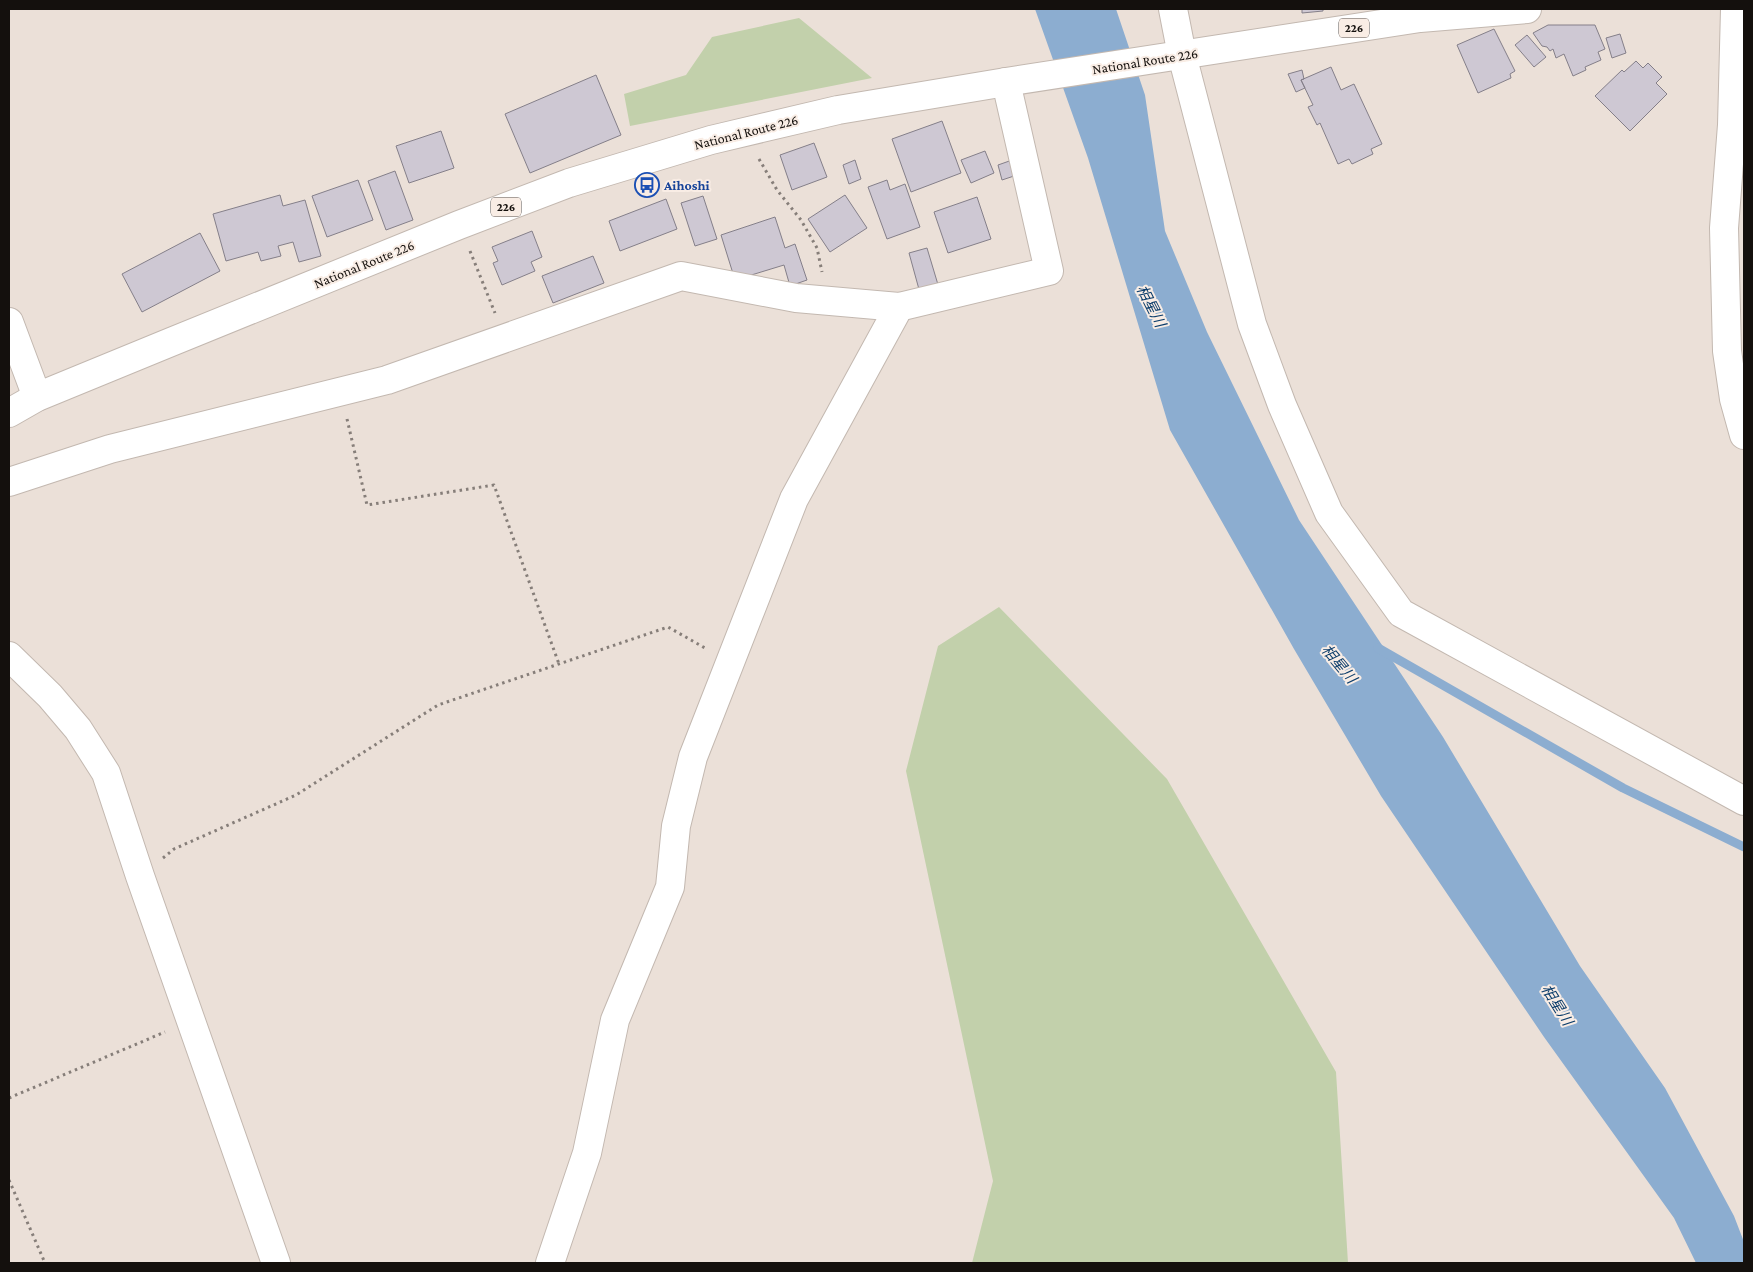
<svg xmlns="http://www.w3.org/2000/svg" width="1753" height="1272" font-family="'Crimson Pro','Noto Sans JP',serif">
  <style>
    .green { fill: #c2d0ab }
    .water { fill: #8cadd0 }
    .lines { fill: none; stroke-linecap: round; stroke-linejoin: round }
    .stream { stroke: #8cadd0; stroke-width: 9 }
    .building { fill: #cec8d3; stroke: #847f89 }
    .street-casing { stroke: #c3b8b0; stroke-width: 30 }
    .secondary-casing { stroke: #c3b8b0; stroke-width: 30 }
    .highway-casing { stroke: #c3b8b0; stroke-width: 30 }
    .path { stroke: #867e79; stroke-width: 3; stroke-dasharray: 2.5 4; stroke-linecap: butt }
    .street { stroke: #fff; stroke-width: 28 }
    .secondary { stroke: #fff; stroke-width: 28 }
    .highway { stroke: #fff; stroke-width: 28 }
    .labels { text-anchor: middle; stroke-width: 4; stroke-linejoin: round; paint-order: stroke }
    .shield { fill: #f9ede5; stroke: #59524e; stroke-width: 1 }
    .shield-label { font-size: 12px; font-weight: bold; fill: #14100d }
    .street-label { font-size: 14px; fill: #14100d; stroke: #f9ede5 }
    .transit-label { font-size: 14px; font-weight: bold; fill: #164399; stroke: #f9ede5; text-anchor: start }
    .water-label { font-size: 15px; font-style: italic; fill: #0d3e6c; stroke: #f9ede5 }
  </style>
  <rect width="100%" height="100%" fill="#ebe0d8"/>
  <path class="green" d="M799,18L872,78L630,126L624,94L686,75L712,37Z
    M999,607L1167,779L1336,1072L1348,1263H972L993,1181L906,771L938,646Z"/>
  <path class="water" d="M1035,9H1116L1145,95L1165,231L1207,332L1299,520L1443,737L1580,966L1665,1088L1734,1216L1744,1242V1263H1696L1674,1218L1544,1037L1381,796L1294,649L1170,430L1088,158Z"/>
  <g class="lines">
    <path class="stream" d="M1378,648L1623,788L1744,847"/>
  </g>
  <path class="building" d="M1302,9H1323V11L1302,13Z
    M1548,25H1595L1605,49L1598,52L1601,60L1585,67L1586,70L1573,76L1564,54L1556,58L1553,49L1550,51L1547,47L1542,46L1533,33Z
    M1494,29L1515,71L1510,74L1511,78L1478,93L1457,45Z
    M1620,34L1626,53L1612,58L1606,38Z
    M1527,35L1546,57L1534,67L1515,45Z
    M1636,61L1643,68L1648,63L1662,77L1656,83L1667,94L1630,131L1595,96L1622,70L1624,72Z
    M1331,67L1341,90L1354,84L1382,144L1371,149L1373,154L1352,164L1349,159L1338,164L1320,123L1317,125L1308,107L1313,105L1301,80Z
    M1302,70L1304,79L1301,80L1305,88L1296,92L1288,74Z
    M596,75L621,135L530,173L505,114Z
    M942,121L961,173L911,192L892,139Z
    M441,131L454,168L409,183L396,146Z
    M814,143L827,177L792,190L780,155Z
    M985,151L994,173L971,183L961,160Z
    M1015,159L1020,174L1002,180L998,165Z
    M855,160L861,179L849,184L843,165Z
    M395,171L413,220L386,230L368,181Z
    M358,180L373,220L327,237L312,196Z
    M887,180L890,190L905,184L920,227L887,239L868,187Z
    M280,195L283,206L305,200L321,256L299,262L293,242L278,246L281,256L261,261L258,252L226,261L213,214Z
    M845,195L867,228L830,252L808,219Z
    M703,196L717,239L695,246L681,203Z
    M977,197L991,239L948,253L934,212Z
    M666,199L677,229L620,251L609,221Z
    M775,217L785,248L795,244L807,280L790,286L784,265L735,280L721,235Z
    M532,231L542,257L531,262L535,271L502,285L493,263L498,261L492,247Z
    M200,233L220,271L142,312L122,274Z
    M927,248L939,288L920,293L909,253Z
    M593,256L604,283L553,303L542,276Z"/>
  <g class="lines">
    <defs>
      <path id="street" d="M1173,9L1182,55L1252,324L1282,405L1329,513L1401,613L1744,801
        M9,482L110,449L387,380L681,276L796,298L899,307
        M9,656L50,696L78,729L106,773L140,876L276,1263
        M550,1263L587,1153L615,1020L670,887L676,826L693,757L794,499L899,307L1049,271L1006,82"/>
      <path id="secondary" d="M1735,9L1732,125L1724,228L1727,351L1734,399L1744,435
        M9,322L37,397"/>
      <path id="highway" d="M9,413L37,397L171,342L459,225L569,183L711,140L838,110L1006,82L1420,18L1527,9"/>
    </defs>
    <use href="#street" class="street-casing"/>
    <use href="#secondary" class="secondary-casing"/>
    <use href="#highway" class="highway-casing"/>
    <path class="path" d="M759,159L777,190L801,220L817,248L822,272
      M470,251L495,313
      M347,419L367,505L494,485L559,664
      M163,858L174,849L296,795L438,705L668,627L705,648
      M9,1098L165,1032
      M9,1180L45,1263"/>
    <use href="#street" class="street"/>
    <use href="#secondary" class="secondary"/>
    <use href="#highway" class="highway"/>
  </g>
  <defs>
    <symbol id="bus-ring" viewBox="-11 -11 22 22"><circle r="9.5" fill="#f9ede5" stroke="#1a4fb4" stroke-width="1.5"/><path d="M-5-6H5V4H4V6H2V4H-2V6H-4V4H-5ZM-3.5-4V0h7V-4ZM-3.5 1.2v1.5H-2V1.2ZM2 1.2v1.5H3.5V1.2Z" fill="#1a4fb4"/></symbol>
  </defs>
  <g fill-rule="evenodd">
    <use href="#bus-ring" x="633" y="171" width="28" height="28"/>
  </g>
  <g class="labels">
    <g class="shield">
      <rect x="1339" y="18.5" width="30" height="19" rx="4"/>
      <rect x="491" y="197.5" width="30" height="19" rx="4"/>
    </g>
    <g class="shield-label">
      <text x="1354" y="32">226</text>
      <text x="506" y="211">226</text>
    </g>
    <g class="street-label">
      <text transform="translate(1145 61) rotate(-9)" y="5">National Route 226</text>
      <text transform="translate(746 132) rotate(-14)" y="5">National Route 226</text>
      <text transform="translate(364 264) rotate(-22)" y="5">National Route 226</text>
    </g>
    <g class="transit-label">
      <text x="664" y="190">Aihoshi</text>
    </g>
    <g class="water-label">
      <text transform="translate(1151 306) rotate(63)" y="5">相星川</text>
      <text transform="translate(1339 664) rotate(50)" y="5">相星川</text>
      <text transform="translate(1557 1005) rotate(58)" y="5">相星川</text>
    </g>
  </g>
  <rect width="1753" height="1272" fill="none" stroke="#14100d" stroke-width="20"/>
</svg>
